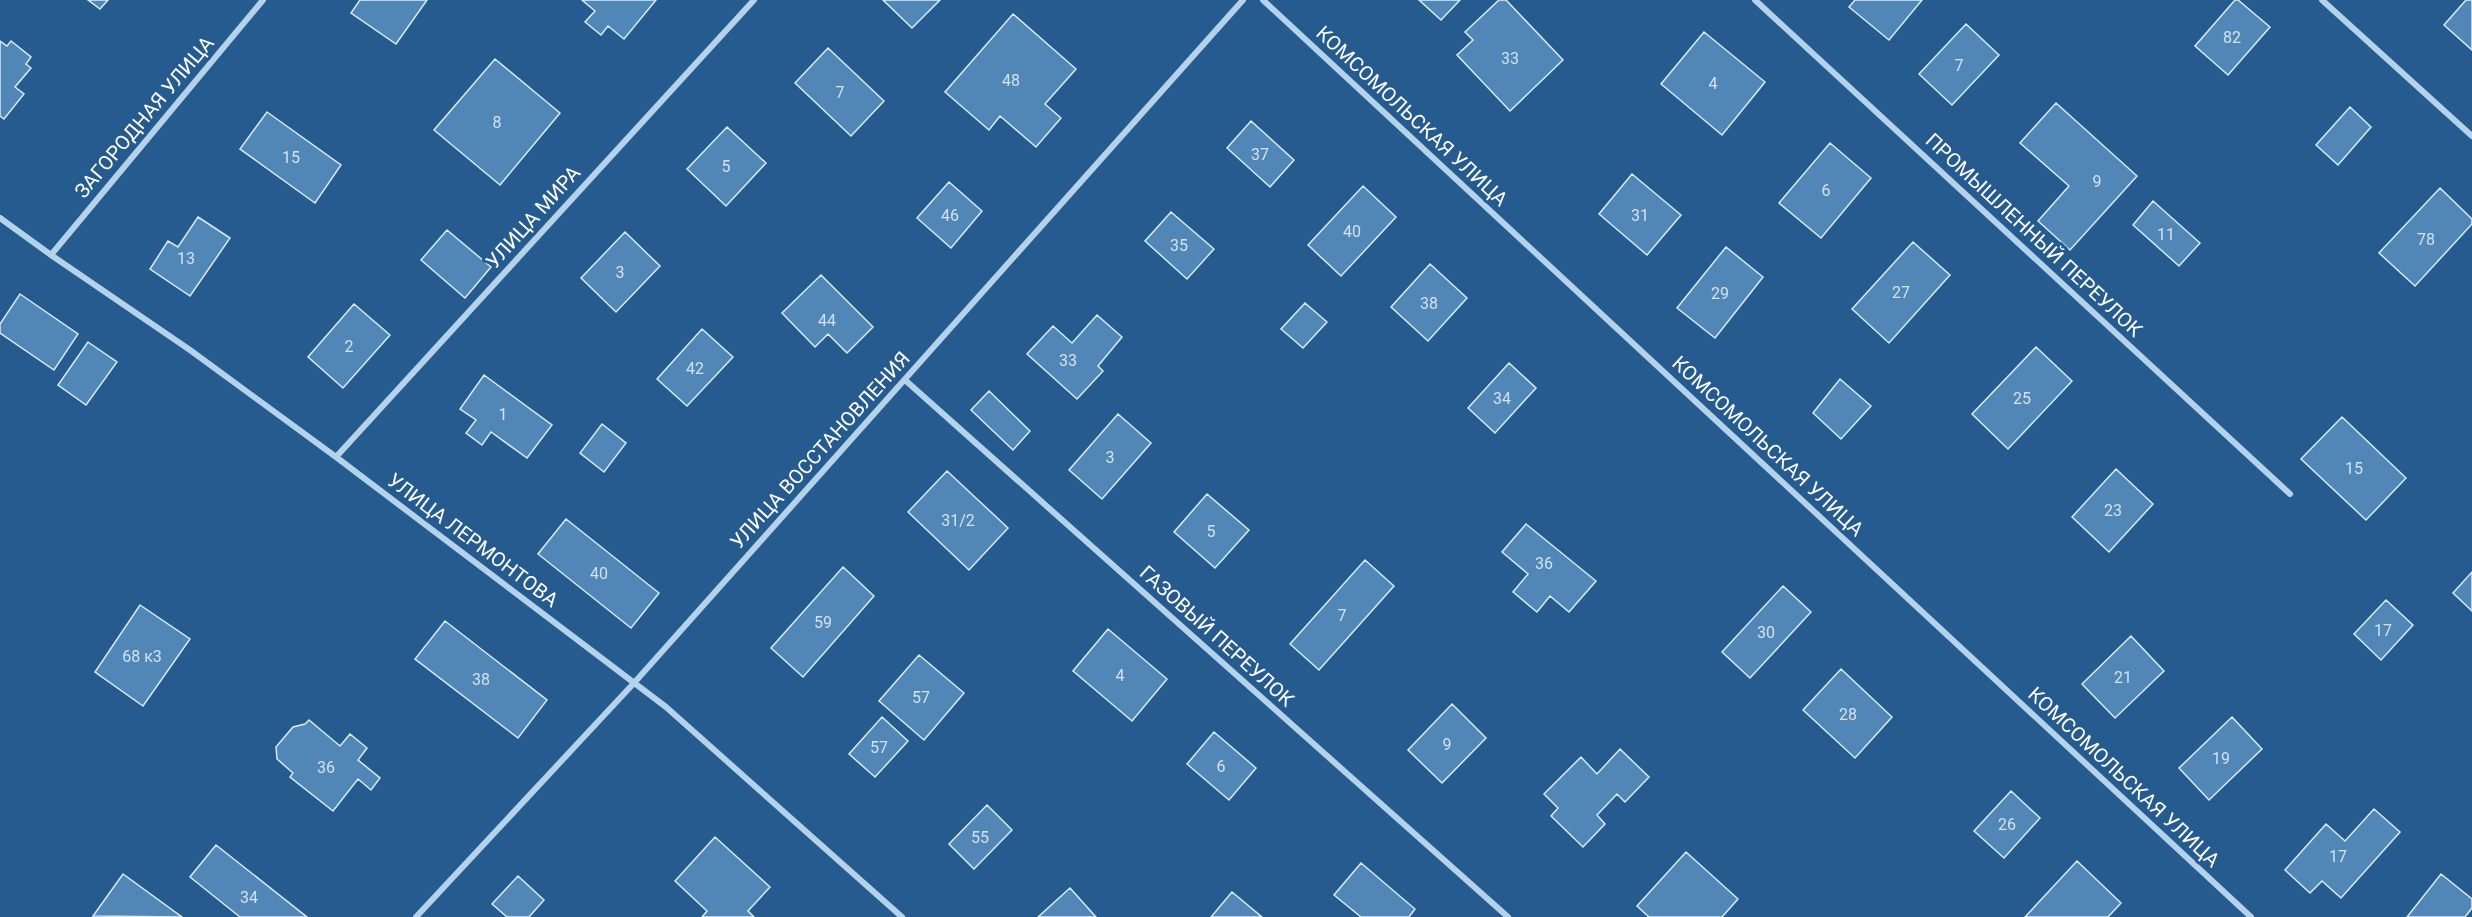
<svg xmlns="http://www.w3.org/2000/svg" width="2472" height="917" font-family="Roboto,sans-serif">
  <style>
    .building { fill: #5187b7; stroke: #daeaf8; stroke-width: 1.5 }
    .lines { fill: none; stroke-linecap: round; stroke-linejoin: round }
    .street { stroke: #b5d2eb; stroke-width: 6 }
    .labels { text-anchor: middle; stroke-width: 6; stroke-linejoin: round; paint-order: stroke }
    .number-label { font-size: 16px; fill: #d4e1ed }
    .street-label { font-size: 20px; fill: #fff; stroke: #255b8f }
  </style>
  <rect width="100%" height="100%" fill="#255b8f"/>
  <path class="building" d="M88,0H108L100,9Z
    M360,0H427L396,44L351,13Z
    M582,0H656L624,39L608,26L601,35L585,22L595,11Z
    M883,0H940L912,28Z
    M1419,0H1460L1441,20Z
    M1499,0H1506L1563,60L1510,111L1457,55L1473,40L1465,32Z
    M1855,0H1922L1889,40L1849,7Z
    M2235,0H2238L2270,27L2228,75L2195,46Z
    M2466,0H2472V50L2444,25Z
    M1013,14L1076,69L1045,104L1061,118L1036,147L1000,116L989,130L945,92Z
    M1966,24L1999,55L1952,105L1919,74Z
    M1704,32L1765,82L1722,135L1661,84Z
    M0,41L7,46L11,41L31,57L26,64L31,68L15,87L24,94L4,119L0,116Z
    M828,48L884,101L851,136L795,83Z
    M495,59L560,113L500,185L434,130Z
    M2056,103L2137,176L2070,250L2038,221L2069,186L2020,143Z
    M2350,107L2371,127L2338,165L2316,145Z
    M267,112L341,165L315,203L240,149Z
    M1251,121L1294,160L1270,187L1227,148Z
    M727,127L766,163L726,206L687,169Z
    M1830,143L1871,178L1821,238L1779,203Z
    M1632,174L1681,215L1647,255L1599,214Z
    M949,182L982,211L951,248L917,218Z
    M1363,186L1396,217L1341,276L1308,245Z
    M2440,188L2472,219V224L2415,286L2379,253Z
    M2153,201L2200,243L2179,266L2133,225Z
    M1171,212L1214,249L1187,279L1145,241Z
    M198,217L230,238L190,296L150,269L168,241L178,247Z
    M447,230L491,267L465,298L421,260Z
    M625,232L660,266L616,312L581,278Z
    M1913,242L1950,275L1889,343L1852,309Z
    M1726,247L1763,277L1715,338L1677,308Z
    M1430,264L1467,298L1428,341L1391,307Z
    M821,275L873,327L847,353L828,334L815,347L782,313Z
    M20,294L78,334L54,370L0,333V324Z
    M1305,303L1327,322L1303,348L1281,329Z
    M354,304L390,335L343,388L308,357Z
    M1097,315L1122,337L1098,366L1103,371L1077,399L1027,354L1053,326L1072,343Z
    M702,329L733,357L687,406L657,379Z
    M88,342L117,362L86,405L58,385Z
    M2036,347L2072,381L2008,449L1972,414Z
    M1509,363L1536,388L1495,433L1468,408Z
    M484,375L552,425L527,458L491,432L482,445L466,433L476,420L460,409Z
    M1840,379L1871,406L1841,439L1813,413Z
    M989,391L1030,431L1013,450L971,410Z
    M1118,414L1151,443L1102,499L1069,470Z
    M2342,417L2406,478L2366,520L2301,459Z
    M602,424L626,443L604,472L580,453Z
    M2116,469L2153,504L2109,552L2072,517Z
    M947,471L1008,528L969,570L908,512Z
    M1207,494L1249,530L1215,568L1174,532Z
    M566,519L659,593L631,628L538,554Z
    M1526,524L1596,581L1569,612L1550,596L1537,612L1513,592L1528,574L1502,552Z
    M1365,560L1394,586L1319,670L1290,644Z
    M843,567L874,596L803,677L771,648Z
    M2472,572V611L2453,593Z
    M1783,586L1811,612L1750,678L1722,652Z
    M2386,600L2413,625L2381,660L2354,634Z
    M140,605L190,639L143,706L95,672Z
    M445,621L547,700L518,738L415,659Z
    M1108,629L1167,679L1132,721L1073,671Z
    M2131,636L2164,671L2115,718L2082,684Z
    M919,655L964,693L924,740L879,701Z
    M1841,669L1892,717L1855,758L1803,710Z
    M1452,704L1486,738L1442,783L1408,750Z
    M882,717L908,741L875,777L849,754Z
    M2232,717L2262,749L2209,800L2179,768Z
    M309,720L340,746L350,734L367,748L358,760L380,778L371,790L358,779L333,811L290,777L293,773L277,759L276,747L293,727L305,724Z
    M1214,732L1256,768L1229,800L1187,764Z
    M1620,749L1649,777L1625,802L1617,794L1597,815L1605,824L1583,847L1551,816L1558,808L1544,794L1581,757L1597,774Z
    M2011,791L2040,818L2004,858L1974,831Z
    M987,805L1012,830L974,869L949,844Z
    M2374,809L2400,832L2341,898L2322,881L2310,893L2285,870L2326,824L2345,841Z
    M715,837L770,887L748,911L754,917H702L707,911L675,881Z
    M216,845L307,917H240L190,877Z
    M1686,852L1738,899L1722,917H1649L1637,906Z
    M2077,861L2121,903L2108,917H2025Z
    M1361,863L1415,909L1409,917H1361L1334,895Z
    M123,874L182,917L93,916Z
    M2441,874L2472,899V908L2465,917H2407Z
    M518,876L544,900L529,917H507L492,904Z
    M1070,888L1096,917H1038Z
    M1232,892L1262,917H1211Z"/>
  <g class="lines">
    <path class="street" d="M1263,0L2251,917
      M1755,0L2290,494
      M2322,0L2472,136
      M0,218L51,255L190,350L336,457L666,707L902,917
      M51,255L263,0
      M905,380L1508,917
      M336,457L754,0
      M416,917L634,683L1243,0"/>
  </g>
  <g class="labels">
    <g class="number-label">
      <text x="2232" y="43">82</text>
      <text x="1510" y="64">33</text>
      <text x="1959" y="71">7</text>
      <text x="1011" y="86">48</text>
      <text x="1713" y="89">4</text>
      <text x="840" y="98">7</text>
      <text x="497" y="128">8</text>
      <text x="1260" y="160">37</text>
      <text x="291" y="163">15</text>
      <text x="726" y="172">5</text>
      <text x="2097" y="187">9</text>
      <text x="1826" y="196">6</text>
      <text x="950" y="221">46</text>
      <text x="1640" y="221">31</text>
      <text x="1352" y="237">40</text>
      <text x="2166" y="240">11</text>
      <text x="2426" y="245">78</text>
      <text x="1179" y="251">35</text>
      <text x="186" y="264">13</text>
      <text x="620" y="278">3</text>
      <text x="1901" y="298">27</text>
      <text x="1720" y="299">29</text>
      <text x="1429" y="309">38</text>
      <text x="827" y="326">44</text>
      <text x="349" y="352">2</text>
      <text x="1068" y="366">33</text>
      <text x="695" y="374">42</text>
      <text x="1502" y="404">34</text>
      <text x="2022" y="404">25</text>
      <text x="503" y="420">1</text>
      <text x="1110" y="463">3</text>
      <text x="2354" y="474">15</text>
      <text x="2113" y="516">23</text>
      <text x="958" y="526">31/2</text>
      <text x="1211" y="537">5</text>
      <text x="1544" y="569">36</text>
      <text x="599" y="579">40</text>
      <text x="1342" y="621">7</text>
      <text x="823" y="628">59</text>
      <text x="2383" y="636">17</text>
      <text x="1766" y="638">30</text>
      <text x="142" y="662">68 к3</text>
      <text x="1120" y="681">4</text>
      <text x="2123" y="683">21</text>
      <text x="481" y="685">38</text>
      <text x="921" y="703">57</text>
      <text x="1848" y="720">28</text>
      <text x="1447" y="750">9</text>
      <text x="879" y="753">57</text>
      <text x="2221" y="764">19</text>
      <text x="1221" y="772">6</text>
      <text x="326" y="773">36</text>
      <text x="2007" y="830">26</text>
      <text x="980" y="843">55</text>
      <text x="2338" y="862">17</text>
      <text x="249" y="903">34</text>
    </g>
    <g class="street-label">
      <text transform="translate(1412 116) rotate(43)" y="7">КОМСОМОЛЬСКАЯ УЛИЦА</text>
      <text transform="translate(144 117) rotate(-50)" y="7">ЗАГОРОДНАЯ УЛИЦА</text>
      <text transform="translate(533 217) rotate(-48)" y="7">УЛИЦА МИРА</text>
      <text transform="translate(2034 235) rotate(43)" y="7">ПРОМЫШЛЕННЫЙ ПЕРЕУЛОК</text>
      <text transform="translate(1768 446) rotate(43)" y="7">КОМСОМОЛЬСКАЯ УЛИЦА</text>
      <text transform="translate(820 450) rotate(-48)" y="7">УЛИЦА ВОССТАНОВЛЕНИЯ</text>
      <text transform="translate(473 540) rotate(37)" y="7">УЛИЦА ЛЕРМОНТОВА</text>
      <text transform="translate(1217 636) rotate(42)" y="7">ГАЗОВЫЙ ПЕРЕУЛОК</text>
      <text transform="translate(2124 777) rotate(43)" y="7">КОМСОМОЛЬСКАЯ УЛИЦА</text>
    </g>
  </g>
</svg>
